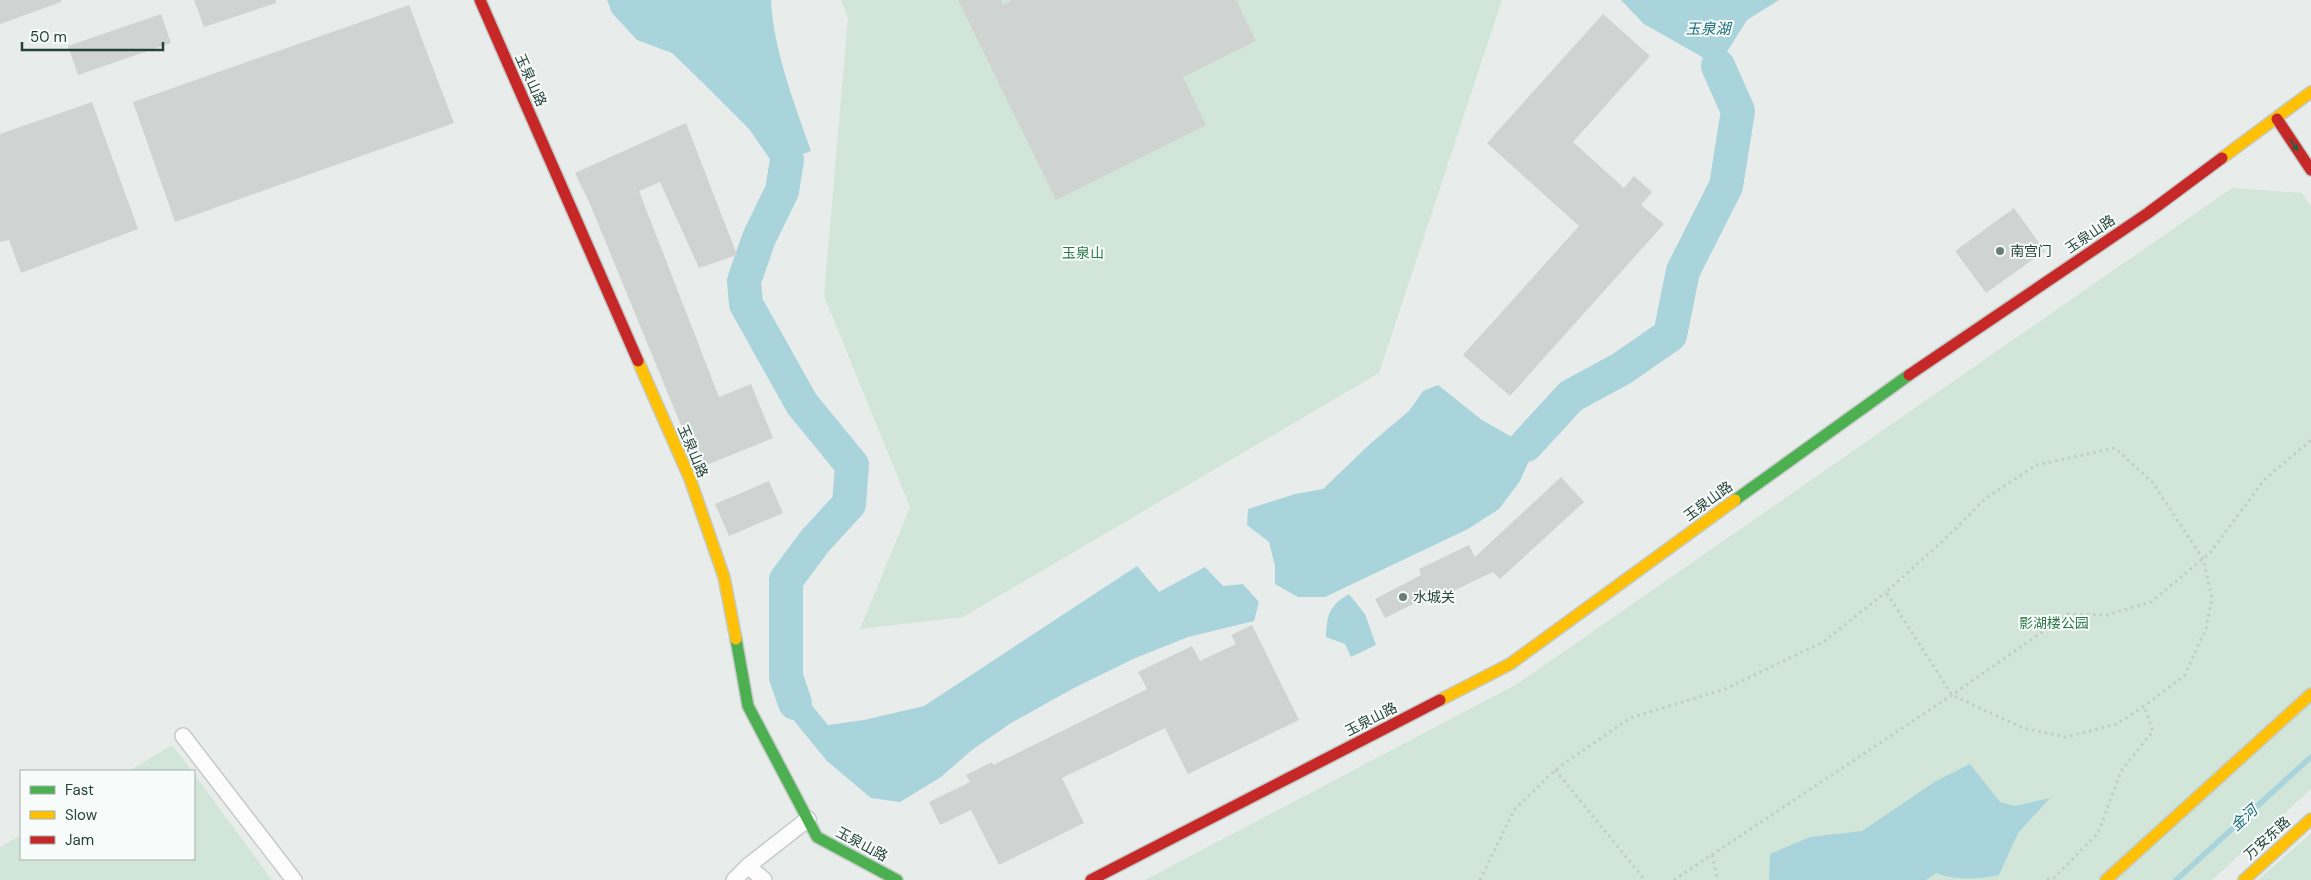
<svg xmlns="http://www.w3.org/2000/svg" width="2311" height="880" font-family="'DM Sans','Noto Sans SC',sans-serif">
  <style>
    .green { fill: #d1e6d8 }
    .water { fill: #a9d4db }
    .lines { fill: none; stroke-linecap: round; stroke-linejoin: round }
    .stream { stroke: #a9d4db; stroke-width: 5.5 }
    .river { stroke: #a9d4db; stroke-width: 34 }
    .building { fill: #cfd4d2 }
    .street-casing { stroke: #c5cac8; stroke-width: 18 }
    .fast-casing { stroke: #c3cbc8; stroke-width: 14 }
    .slow-casing { stroke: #c3cbc8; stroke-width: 14 }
    .jam-casing { stroke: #c3cbc8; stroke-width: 14 }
    .path { stroke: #c3ccca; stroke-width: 3; stroke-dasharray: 2.5 4; stroke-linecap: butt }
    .street { stroke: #fcfcfc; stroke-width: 15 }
    .fast { stroke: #4caf50; stroke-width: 11 }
    .slow { stroke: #ffc107; stroke-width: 11 }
    .jam { stroke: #c62828; stroke-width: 11 }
    .oneway { fill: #2e5d40 }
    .poi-dot { fill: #697e78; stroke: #f7fbf9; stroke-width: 2 }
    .labels { text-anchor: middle; stroke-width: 4; stroke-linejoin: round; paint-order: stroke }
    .street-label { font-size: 14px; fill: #24423a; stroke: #f7fbf9 }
    .poi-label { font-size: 14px; fill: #24423a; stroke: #f7fbf9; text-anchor: start }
    .park-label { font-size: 14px; fill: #2d7a4b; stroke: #f7fbf9 }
    .water-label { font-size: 15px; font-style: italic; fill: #1c6f80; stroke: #f7fbf9 }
  </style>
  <rect width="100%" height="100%" fill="#e8edeb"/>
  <path class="green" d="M841,0H1502L1379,373L963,617L860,629L910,507L824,296L848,18Z
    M2232,188L2302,193L2311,206V789L2212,880H1145L1517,684Z
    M172,745L192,771H129Z
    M194,774L272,880H0V847L21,835V859H194Z
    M2311,833V880H2258Z"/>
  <path class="water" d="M607,0H771C773,49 795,105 811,151L774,165L749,129L703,83L672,53L637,40L612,13Z
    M1621,0H1779L1747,20L1718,66L1644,24Z
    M1438,385L1482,420L1526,445L1531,456L1520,481L1499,509L1468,529L1325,597H1298L1275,584V566L1269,542L1247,525L1248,509L1295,494L1323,489L1371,443L1409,411L1423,391Z
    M1137,566L1159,592L1205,567L1223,586L1243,584L1259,602L1254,621L1188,637L1133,659L1074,688L1011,723L972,750L941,777L900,802L871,798L827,761L795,722L787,708L805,697L828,725L864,720L924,706Z
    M1349,594L1365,614L1376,645L1351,657L1345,644L1326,637C1327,614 1329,606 1349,594Z
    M1970,764L2000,802L2015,806L2050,798L2018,833L1999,875C1979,880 1954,880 1936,873L1926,880H1769L1770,854L1810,837L1862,831L1936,781Z"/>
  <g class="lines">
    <path class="stream" d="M2176,880L2311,757"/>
    <path class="river" d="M787,160L782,191L759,238L744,281L746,304L802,404L852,465L849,504L815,541L786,580V677L795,703
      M1526,445L1571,396L1621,369L1670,335L1683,271L1726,186L1738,111L1718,66"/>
  </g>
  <path class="building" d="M0,0H61V2L0,24Z
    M194,0H276V3L204,27Z
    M958,0H1001L1003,5L1013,0H1236L1256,41L1183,77L1206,125L1056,200Z
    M409,5L454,123L175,222L133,102Z
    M161,14L171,43L78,75L68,46Z
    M1603,14L1650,56L1573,142L1624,188L1634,176L1652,192L1641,205L1664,224L1510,396L1463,355L1579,226L1487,143Z
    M92,102L138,229L21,273L9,240L0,242V134Z
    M686,123L737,255L699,268L660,182L639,191L719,397L751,384L773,438L709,464L694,457L590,204L575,173Z
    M2014,208L2045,251L1986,293L1955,251Z
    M1561,477L1584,502L1500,579L1493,572L1434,600L1431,595L1385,618L1375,599L1421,575L1419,569L1469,545L1475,557Z
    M769,481L783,513L729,536L715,504Z
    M1252,625L1299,720L1188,774L1165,728L1062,778L1084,823L999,865L971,810L940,825L929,802L970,782L966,775L992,762L993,765L1147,689L1138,672L1192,646L1200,661L1236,644L1231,635Z"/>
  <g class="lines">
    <defs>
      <path id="street" d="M183,736L294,880
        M748,866L764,880
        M734,880L748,866L808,819"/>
      <path id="fast" d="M1735,500L1909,375
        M736,639L748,706L817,837L897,880"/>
      <path id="slow" d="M2222,158L2311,92
        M638,361L690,479L724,577L736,639
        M1440,700L1510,664L1735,500
        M2106,880L2311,694
        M2244,880L2311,819"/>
      <path id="jam" d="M480,0L638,361
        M2277,119L2311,170
        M1909,375L2148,213L2222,158
        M1091,880L1440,700"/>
    </defs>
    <use href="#street" class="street-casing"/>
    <use href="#fast" class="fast-casing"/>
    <use href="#slow" class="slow-casing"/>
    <use href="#jam" class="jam-casing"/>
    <path class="path" d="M1555,770L1645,880
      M1712,855L1718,880
      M1480,880L1514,810L1555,770L1630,718L1725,689L1823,642L1886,592
      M1674,880L1952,695L2068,614L2107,615L2151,602L2210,553L2264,480L2311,440
      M2047,880L2054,878L2098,833L2121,771L2153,731L2144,706L2117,724L2066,737L2023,728L1952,695L1886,592L1944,540L1986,498L2036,465L2115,448L2153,483L2203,559L2212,598L2206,629L2184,676L2144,706"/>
    <use href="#street" class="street"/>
    <use href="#fast" class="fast"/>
    <use href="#slow" class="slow"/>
    <use href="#jam" class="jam"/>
  </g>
  <defs><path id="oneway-solid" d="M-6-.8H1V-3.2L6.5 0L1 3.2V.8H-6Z" transform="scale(1.25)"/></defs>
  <use class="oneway" href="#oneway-solid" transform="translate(2294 145) rotate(56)"/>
  <g class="poi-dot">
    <circle cx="2000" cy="251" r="5"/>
    <circle cx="1403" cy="597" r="5"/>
  </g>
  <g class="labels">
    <g class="street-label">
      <text transform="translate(531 80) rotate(66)" y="5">玉泉山路</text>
      <text transform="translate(2090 234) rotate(-34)" y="5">玉泉山路</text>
      <text transform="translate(693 451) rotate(67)" y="5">玉泉山路</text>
      <text transform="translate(1708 501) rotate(-36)" y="5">玉泉山路</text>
      <text transform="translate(1371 719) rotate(-27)" y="5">玉泉山路</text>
      <text transform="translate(2267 838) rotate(-42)" y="5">万安东路</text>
      <text transform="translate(862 844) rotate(28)" y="5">玉泉山路</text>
    </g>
    <g class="poi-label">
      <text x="2010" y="256">南宫门</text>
      <text x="1413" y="602">水城关</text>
    </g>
    <g class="park-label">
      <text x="1083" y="258">玉泉山</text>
      <text x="2054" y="628">影湖楼公园</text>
    </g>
    <g class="water-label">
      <text x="1708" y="34">玉泉湖</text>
      <text transform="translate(2244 818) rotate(-42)" y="5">金河</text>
    </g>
  </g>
  <rect x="20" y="770" width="175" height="90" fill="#f7fbf9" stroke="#a3b1ad"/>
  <rect x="30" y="786" width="25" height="8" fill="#4caf50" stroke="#a3b1ad"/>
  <text x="65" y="795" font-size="15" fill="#24423a">Fast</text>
  <rect x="30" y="811" width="25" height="8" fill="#ffc107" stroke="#a3b1ad"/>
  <text x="65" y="820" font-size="15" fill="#24423a">Slow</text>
  <rect x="30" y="836" width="25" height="8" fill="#c62828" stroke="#a3b1ad"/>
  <text x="65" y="845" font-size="15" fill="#24423a">Jam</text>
  <path d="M22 42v8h141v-8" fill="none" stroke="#24423a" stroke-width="2.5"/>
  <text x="30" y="42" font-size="15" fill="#24423a" stroke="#f7fbf9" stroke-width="4" paint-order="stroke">50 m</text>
</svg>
